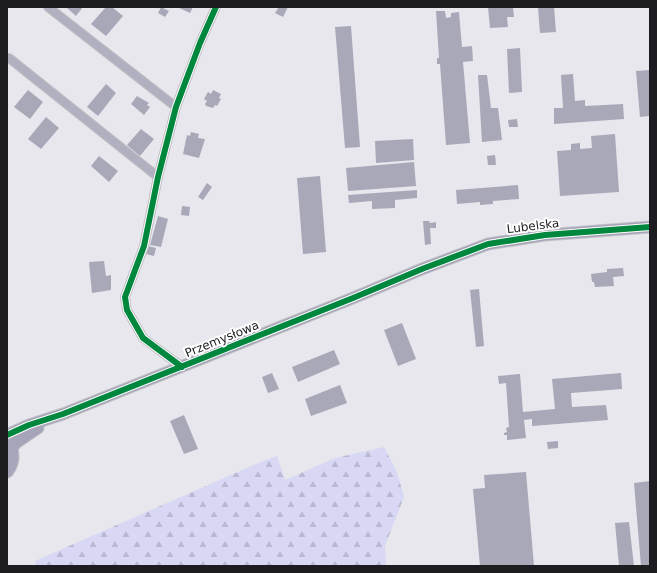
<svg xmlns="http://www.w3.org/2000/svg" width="657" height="573" font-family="'DejaVu Sans',sans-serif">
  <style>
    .forest { fill: url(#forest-firs) }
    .building { fill: #a9a8b9 }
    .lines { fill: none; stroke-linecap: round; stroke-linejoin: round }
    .street-casing { stroke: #c3c3c7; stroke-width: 10 }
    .secondary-casing { stroke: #c3c3c7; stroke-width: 13 }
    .primary-casing { stroke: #c3c3c7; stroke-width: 15 }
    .street { stroke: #b0b0c0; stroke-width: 8 }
    .secondary { stroke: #a5a4b8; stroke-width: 11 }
    .primary { stroke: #a8a6bb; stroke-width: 13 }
    .cycleway-casing { stroke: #fff; stroke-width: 8 }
    .cycleway { stroke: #00873e; stroke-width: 6 }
    .labels { text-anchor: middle; stroke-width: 4; stroke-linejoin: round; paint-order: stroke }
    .street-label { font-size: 12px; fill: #1d1d21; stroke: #fff }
  </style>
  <defs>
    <pattern id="forest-firs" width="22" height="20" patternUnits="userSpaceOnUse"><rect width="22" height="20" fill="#d8d8f5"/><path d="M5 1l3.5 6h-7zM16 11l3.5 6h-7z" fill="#b9b9d2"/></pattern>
  </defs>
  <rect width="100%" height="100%" fill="#e7e7ed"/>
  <path class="forest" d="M384,447L397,472L404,497L385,546L386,566H36L35,561L258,463L277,456L285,480L335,458Z"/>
  <path class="building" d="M66,7H83L76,16Z
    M106,7H112L123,16L106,36L91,24Z
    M161,7L169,11L165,17L158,13Z
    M180,7H193L190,13L179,8Z
    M279,7H288L283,17L275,13Z
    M488,7H513L514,17H507L508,27L490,28Z
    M538,7H554L556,32L540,33Z
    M436,11H445L446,18L451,17V13L459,12L462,47L472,46L473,61L463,62L470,143L446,145L440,64H437V58H439Z
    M351,26L360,147L345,148L335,27Z
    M520,48L522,92L509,93L507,49Z
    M650,70V116L640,117L636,71Z
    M573,74L575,101L585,100V106L623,104L624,119L554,124V108H563L561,75Z
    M478,75H487L491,108H498L502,140L482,142Z
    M106,84L116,93L98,116L87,107Z
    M28,90L43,102L30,119L14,107Z
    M213,90L221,94L219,98L221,99L217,106L215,105L213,108L206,106L205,104L207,101L204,99L208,92L211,94Z
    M137,96L149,103L147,105L150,107L144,115L131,104Z
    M46,117L59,128L41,149L28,139Z
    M517,119L518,127H509L508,120Z
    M141,129L154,139L140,156L127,145Z
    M191,132L199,134L198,138L205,139L199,158L183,154L187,135L190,136Z
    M615,134L619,192L560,196L557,151L571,150V144L580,143V149L592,148L591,136Z
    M413,139L414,160L376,163L375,141Z
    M495,155L496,165H488L487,156Z
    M99,156L118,171L109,182L91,166Z
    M414,162L416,186L348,191L346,168Z
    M320,176L326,252L303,254L297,178Z
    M207,183L212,187L203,200L198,197Z
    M518,185L519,199L493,201V204L480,205V202L457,204L456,190Z
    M417,190V198L395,200V208L372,209V201L349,203L348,195Z
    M182,206L190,207L189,216L181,215Z
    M158,216L168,219L161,247L150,245Z
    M423,221H429L430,223L436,222V228H430L431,244L425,245Z
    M148,246L156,248L154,256L146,254Z
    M104,261L106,276L111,275V290L92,293L89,262Z
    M623,268L624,276L613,277L614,286L595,287L594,282H592L591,274L607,272V269Z
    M479,289L484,346L476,347L470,290Z
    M402,323L416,359L398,366L384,330Z
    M334,350L340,364L298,382L292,367Z
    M272,373L279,389L268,393L262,377Z
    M621,373L622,389L571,393L572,407L606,405L608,420L532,426V419L524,420L526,438L507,440V435H504V433L507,432L506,428L509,427L506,383L499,384L498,376L520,374L523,412L555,409L552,379Z
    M340,385L347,403L311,416L305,399Z
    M184,415L198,449L184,454L170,421Z
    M558,441V448L548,449L547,442Z
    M526,472L534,566H480L473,489L485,488L484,475Z
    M650,481V565L641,566L634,483Z
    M629,522L634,566H619L615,523Z"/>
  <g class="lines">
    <defs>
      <path id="street" d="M48,7L176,107
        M9,58L158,177
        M182,367L143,338L127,310L125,297L144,246L158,177L176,107L200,43L216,7"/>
      <path id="secondary" d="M7,435L29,425L63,414L353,298L422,269L488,244L545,235L650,227
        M11,449L16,443L38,428"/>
      <path id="primary" d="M7,440C13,450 14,461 7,471"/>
    </defs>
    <use href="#street" class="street-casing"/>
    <use href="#secondary" class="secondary-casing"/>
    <use href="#primary" class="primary-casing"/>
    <use href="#street" class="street"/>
    <use href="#secondary" class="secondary"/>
    <use href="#primary" class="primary"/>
    <defs>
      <path id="cycleway" d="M182,367L143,338L127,310L125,297L144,246L158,177L176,107L200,43L216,7
        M7,435L29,425L63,414L353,298L422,269L488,244L545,235L650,227"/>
    </defs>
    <use href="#cycleway" class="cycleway-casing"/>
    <use href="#cycleway" class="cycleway"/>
  </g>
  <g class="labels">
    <g class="street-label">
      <text transform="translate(533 226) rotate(-7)" y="4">Lubelska</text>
      <text transform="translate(222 339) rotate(-22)" y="4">Przemysłowa</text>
    </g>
  </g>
  <rect width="657" height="573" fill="none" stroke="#1d1d21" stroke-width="16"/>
</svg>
